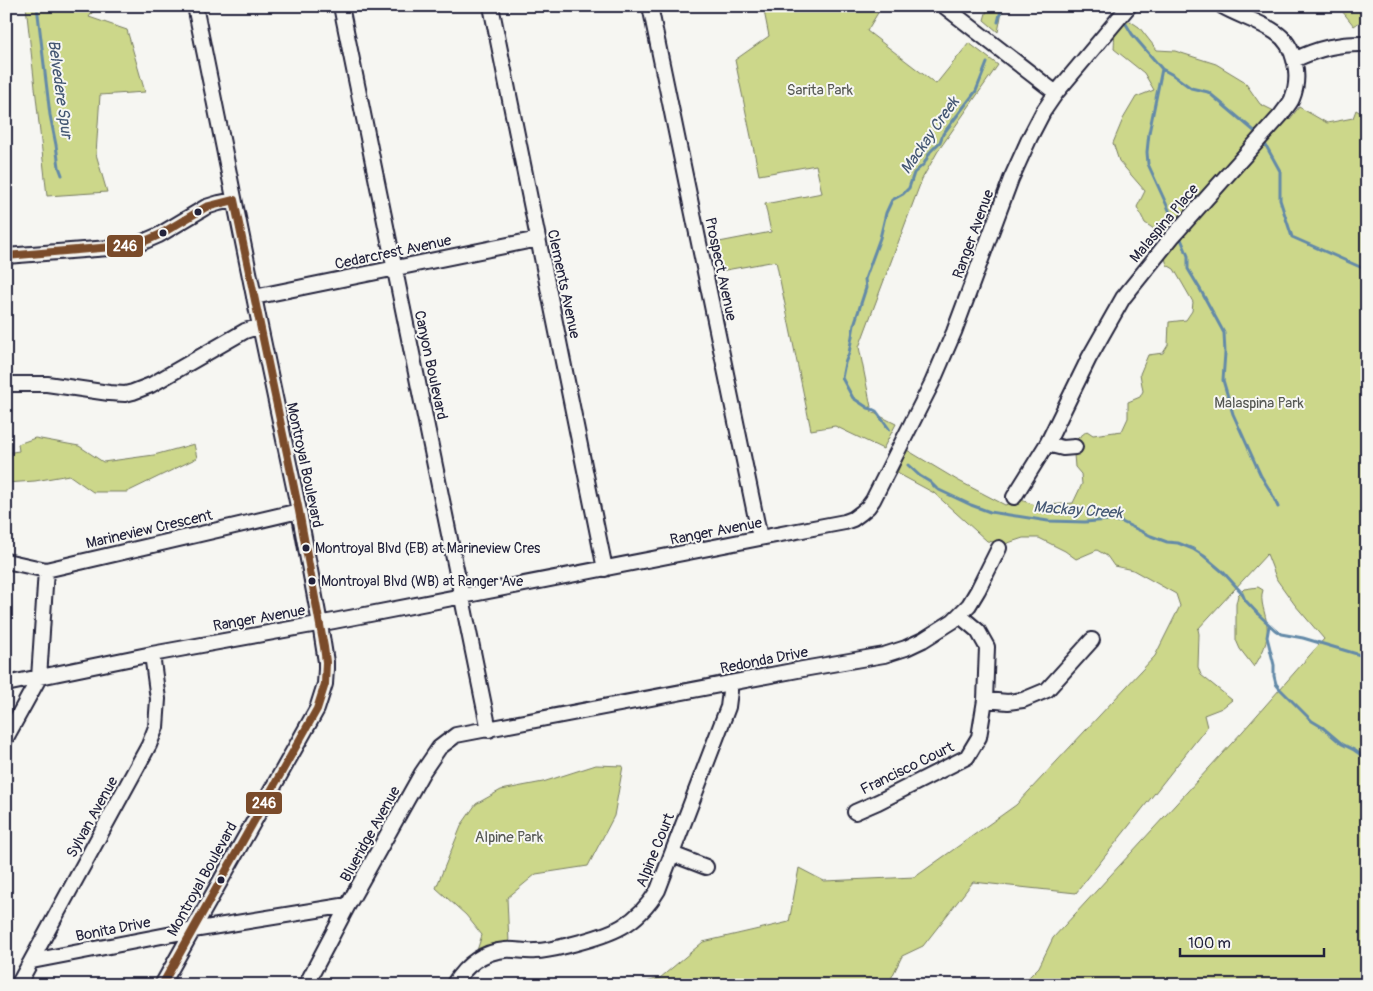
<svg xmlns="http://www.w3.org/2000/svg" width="1373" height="991" font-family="Pangolin,sans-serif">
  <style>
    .green { fill: #ccd78a; stroke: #777c62 }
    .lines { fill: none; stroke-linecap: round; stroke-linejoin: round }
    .stream { stroke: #648aa8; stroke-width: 3 }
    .minor-casing { stroke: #22223b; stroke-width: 18 }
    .minor { stroke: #f6f6f2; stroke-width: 14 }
    .bus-1-casing { stroke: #f6f6f2; stroke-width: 11 }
    .bus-1 { stroke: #7a4b2a; stroke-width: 8 }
    .bus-dot { fill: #22223b; stroke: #f6f6f2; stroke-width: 2 }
    .labels { text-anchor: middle; stroke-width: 4; stroke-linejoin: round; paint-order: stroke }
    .bus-label { font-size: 14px; fill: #22223b; stroke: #f6f6f2; text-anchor: start }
    .park-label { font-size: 15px; fill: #555853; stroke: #f6f6f2 }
    .street-label { font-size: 15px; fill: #22223b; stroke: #f6f6f2 }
    .water-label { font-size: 16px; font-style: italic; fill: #435672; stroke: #f6f6f2 }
    .line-badge { stroke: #f6f6f2; stroke-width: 2 }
    .badge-label { font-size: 14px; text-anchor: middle; font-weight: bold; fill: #fff }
  </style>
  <rect width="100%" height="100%" fill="#f6f6f2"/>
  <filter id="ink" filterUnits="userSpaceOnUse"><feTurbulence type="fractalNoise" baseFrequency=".02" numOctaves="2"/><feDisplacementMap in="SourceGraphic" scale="10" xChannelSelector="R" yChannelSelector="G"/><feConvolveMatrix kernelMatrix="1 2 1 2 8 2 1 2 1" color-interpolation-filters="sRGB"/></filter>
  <g filter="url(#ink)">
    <path class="green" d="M26,6H97L89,17L127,30L145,92L100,95L96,154L107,192L47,196Z
      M763,6H882L867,31L936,84L969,43L998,65L938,151L922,179L859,347L872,412L896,424L883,449L835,426L811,430L776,261L720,271L714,243L771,232L765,204L822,193L816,165L759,175L735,60L769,36Z
      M988,6H1003L998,32L984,20Z
      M1338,6H1367V17L1354,26Z
      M1130,21L1139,27L1157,50L1175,51L1216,64L1244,81L1260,104L1290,119L1299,107L1327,123L1353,118L1356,110L1364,115L1367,114V203L1365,207L1367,212V985H1021L1039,967L1053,938L1243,731L1324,639L1295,605L1277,580L1267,554L1198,629L1199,634L1198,667L1201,675L1232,700L1222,708L1204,715L1207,727L1076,893L973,882L923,946L902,956L888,985H636L660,978L703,942L789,922L799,868L824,881L915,877L1016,805L1155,656L1180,606L1176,594L1133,570L1114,566L1107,556L1097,550L1076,559L1065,551L1039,538H1023L1005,544L987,541L934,493L897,473L907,450L957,480L1005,505L1021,500L1038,506L1073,503L1082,484L1081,474L1075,467L1073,442L1087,431L1093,435L1122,431L1128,418V402L1140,397L1143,391L1140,374L1148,355L1163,353L1168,345L1169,322L1186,320L1192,311L1193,302L1174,269L1167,265L1157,231L1145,223L1137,207L1145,191L1119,161L1113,143L1123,119L1136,97L1154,90L1144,73L1114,49C1115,32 1113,27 1130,21Z
      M35,438L79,446L103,462L154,455L194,444L197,458L127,492H93L69,475L35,481L6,483V453L19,451L18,444Z
      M1258,587L1263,590C1259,601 1266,614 1267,625C1269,642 1262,654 1254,667L1240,649L1236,640V604L1238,595L1244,589Z
      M596,765L623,766L614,816L588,866L536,874L507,898L509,943L474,960L482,935L466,915L436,888L462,824L476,804L501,790L543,782Z"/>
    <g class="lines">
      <path class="stream" d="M37,6L50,115L56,145L59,167L62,175
        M1114,6L1116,9
        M998,22L1002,6
        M1126,24L1132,34L1162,69L1173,75L1191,88L1208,92L1259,135
        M1162,69L1149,133L1147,152L1148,164L1174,221
        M1264,142L1280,171V200L1292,237L1367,270
        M1181,239L1188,256V269L1200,289L1224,333L1225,353L1223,380L1233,414L1261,476L1271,492L1278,507
        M889,429L876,411L872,409L868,408L853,398L842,378L845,363L849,353L854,325L866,288L865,279L880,238L886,213L892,200L903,194L909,188L914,173L924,164L930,152L940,142L943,134L976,91L987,63
        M908,465L920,476L930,482L937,489L971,505L990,512L1048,521L1085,522L1109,520L1122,522L1151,536L1167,542L1178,543L1193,549L1204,556L1224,573L1242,593L1245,600L1259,615L1275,630L1281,634L1303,638L1367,657
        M1269,626L1267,637L1274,665V676L1276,684L1280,689L1312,721L1322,727L1342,744L1354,750L1367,759"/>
      <defs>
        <path id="minor" d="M341,6L489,730
          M491,6L605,569
          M650,6L760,538
          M944,6L1056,93
          M1294,60C1319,48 1340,43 1367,44
          M6,256L109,248L136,245L159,235L206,207L219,203L234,200
          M254,297L538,239
          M6,384H47L109,393L125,394L133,392L151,385L245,331L260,326
          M1047,444L1063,448L1075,447
          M1014,497L1047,444L1089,358L1123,298L1172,237L1281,115C1284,110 1290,104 1292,99C1301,77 1296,45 1275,32C1259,21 1239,16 1222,6
          M6,561L46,570L299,511
          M6,684L152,654L334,621L760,538L845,522L853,519L861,513L868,507L873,500L932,383L954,332L1011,179L1030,137L1043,112L1056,93L1129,6
          M985,700L1008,702L1023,700L1047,690L1092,640
          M6,738L39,678L46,570
          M855,812L878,802L967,757L979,737L985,700L987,647L978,631L959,615
          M672,854L706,867
          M32,961L193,930L348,905
          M18,985L149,745L156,727L158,699L152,654
          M162,985L317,709L325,684L326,669V662L320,624L299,511L260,326L195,6
          M306,985L348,905L422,773L439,748L456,735L803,669L884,655L906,648L923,640L953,621L969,605L978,590L999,548
          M453,985C465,966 481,952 505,950C515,949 525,952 535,951C548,951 561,947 573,944C612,934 636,926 658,890L728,707L730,691L729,683"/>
      </defs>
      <use href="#minor" class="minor-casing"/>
      <use href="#minor" class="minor"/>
      <defs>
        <path id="bus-1" d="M6,256L136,245L159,235L206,207L234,200
          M162,985L317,709L325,684L326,662L324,647L299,511L234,200"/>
      </defs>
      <use href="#bus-1" class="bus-1-casing"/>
      <use href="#bus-1" class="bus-1"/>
    </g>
  </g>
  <g class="bus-dot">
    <circle cx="198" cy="212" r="4.5"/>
    <circle cx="163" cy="233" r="4.5"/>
    <circle cx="306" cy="548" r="4.5"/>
    <circle cx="312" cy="581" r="4.5"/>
    <circle cx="221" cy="880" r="4.5"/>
  </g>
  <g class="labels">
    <g class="bus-label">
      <text x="315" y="553">Montroyal Blvd (EB) at Marineview Cres</text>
      <text x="321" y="586">Montroyal Blvd (WB) at Ranger Ave</text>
    </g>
    <g class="park-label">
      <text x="820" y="95">Sarita Park</text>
      <text x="1259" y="408">Malaspina Park</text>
      <text x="509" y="842">Alpine Park</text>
    </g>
    <g class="street-label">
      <text transform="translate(1164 223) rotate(-50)" y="5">Malaspina Place</text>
      <text transform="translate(973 234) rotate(-70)" y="5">Ranger Avenue</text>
      <text transform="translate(393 252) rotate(-12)" y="5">Cedarcrest Avenue</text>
      <text transform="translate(721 269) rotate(78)" y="5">Prospect Avenue</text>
      <text transform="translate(564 284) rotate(78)" y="5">Clements Avenue</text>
      <text transform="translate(431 365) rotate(78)" y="5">Canyon Boulevard</text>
      <text transform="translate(305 465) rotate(78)" y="5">Montroyal Boulevard</text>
      <text transform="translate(149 529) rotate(-13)" y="5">Marineview Crescent</text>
      <text transform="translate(716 531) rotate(-11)" y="5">Ranger Avenue</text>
      <text transform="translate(259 618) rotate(-10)" y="5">Ranger Avenue</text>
      <text transform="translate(764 660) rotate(-11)" y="5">Redonda Drive</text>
      <text transform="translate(907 768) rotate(-26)" y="5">Francisco Court</text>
      <text transform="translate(92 817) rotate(-61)" y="5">Sylvan Avenue</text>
      <text transform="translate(370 834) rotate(-61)" y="5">Blueridge Avenue</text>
      <text transform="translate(655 850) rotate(-68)" y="5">Alpine Court</text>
      <text transform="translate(202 879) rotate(-61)" y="5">Montroyal Boulevard</text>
      <text transform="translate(113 929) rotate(-11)" y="5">Bonita Drive</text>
    </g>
    <g class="water-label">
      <text transform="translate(61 89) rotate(82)" y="6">Belvedere Spur</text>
      <text transform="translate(929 135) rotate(-55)" y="6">Mackay Creek</text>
      <text transform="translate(1078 509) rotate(4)" y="6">Mackay Creek</text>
    </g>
  </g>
  <g class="line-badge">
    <rect x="106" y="234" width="38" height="24" rx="5" fill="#7a4b2a"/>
    <rect x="245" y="791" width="38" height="24" rx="5" fill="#7a4b2a"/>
  </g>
  <g class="badge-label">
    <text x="125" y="251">246</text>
    <text x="264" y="808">246</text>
  </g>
  <rect width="1373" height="991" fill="none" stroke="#f6f6f2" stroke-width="25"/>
  <rect x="12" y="12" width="1348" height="966" fill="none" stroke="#22223b" stroke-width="2" filter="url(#ink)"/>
  <path d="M1180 948v8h144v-8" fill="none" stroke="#22223b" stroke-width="2.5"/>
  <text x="1188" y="948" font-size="15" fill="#22223b" stroke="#f6f6f2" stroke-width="4" paint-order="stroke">100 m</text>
</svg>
